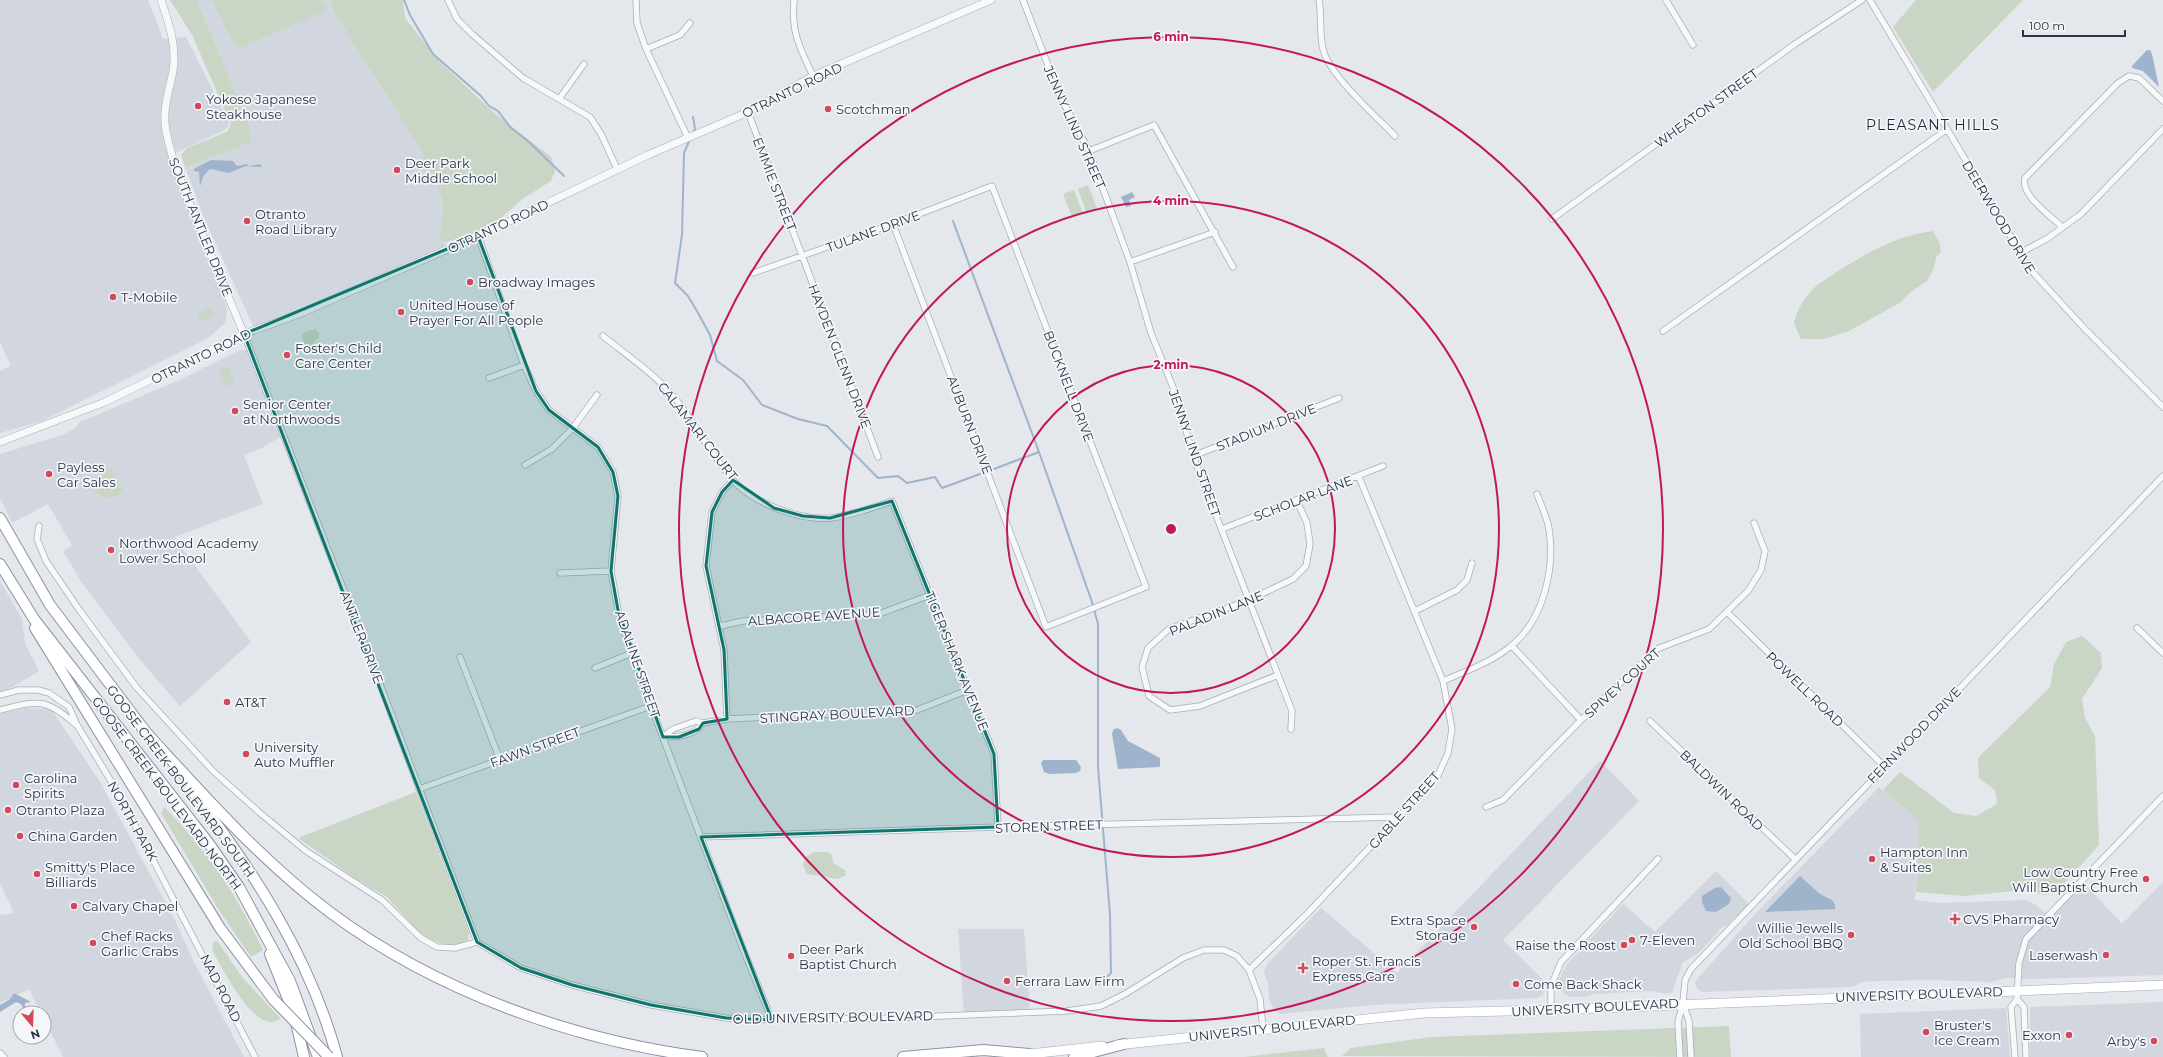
<svg xmlns="http://www.w3.org/2000/svg" width="2163" height="1057" font-family="Montserrat,sans-serif">
  <style>
    .built { fill: #d2d6de }
    .green { fill: #c9d6c5 }
    .water { fill: #9fb4cc }
    .lines { fill: none; stroke-linecap: round; stroke-linejoin: round }
    .stream { stroke: #9fb4cc; stroke-width: 2 }
    .minor-casing { stroke: #a9aeb7; stroke-width: 7 }
    .tertiary-casing { stroke: #a9aeb7; stroke-width: 8 }
    .primary-casing { stroke: #a3abb8; stroke-width: 10 }
    .trunk-casing { stroke: #8b94a3; stroke-width: 12 }
    .minor { stroke: #f7f8fa; stroke-width: 5.5 }
    .tertiary { stroke: #f7f8fa; stroke-width: 7 }
    .primary { stroke: #fff; stroke-width: 9 }
    .trunk { stroke: #fff; stroke-width: 10 }
    .trunk-bridge-casing { stroke: #8b94a3; stroke-width: 12; stroke-linecap: butt }
    .trunk-bridge { stroke: #fff; stroke-width: 10 }
    .marked { fill: #0f766e; fill-opacity: 0.2; stroke: #0f766e; stroke-width: 3; stroke-linejoin: round }
    .ring { fill: none; stroke: #c2185b; stroke-width: 2 }
    .poi-dot { fill: #d1495b; stroke: #f4f6f9; stroke-width: 1.5 }
    .labels { text-anchor: middle; stroke-width: 3.5; stroke-linejoin: round; paint-order: stroke }
    .street-label { font-size: 13px; fill: #2b3445; stroke: #f4f6f9 }
    .poi-label { font-size: 13px; fill: #2b3445; stroke: #f4f6f9; text-anchor: start }
    .neighbourhood-label { font-size: 14px; letter-spacing: 1px; fill: #1d2536; stroke: #f4f6f9 }
    .centre { fill: #c2185b; stroke: #f4f6f9; stroke-width: 2 }
    .ring-label { font-size: 12px; text-anchor: middle; font-weight: bold; fill: #c2185b; stroke: #f4f6f9; stroke-width: 3.5; stroke-linejoin: round; paint-order: stroke }
  </style>
  <rect width="100%" height="100%" fill="#e4e7ec"/>
  <path class="built" d="M0,0H148L163,39L186,37L229,122V125L223,131L168,156L227,308L226,322L207,339L42,421L0,433V371L11,365L0,343Z
    M197,0H329L337,17L419,147L443,201L442,223L439,236L445,243L446,250L255,330L204,218L185,167L252,142L250,128Z
    M240,350H247L277,430L283,435L264,447L244,455L263,504L174,537L251,642L180,706L137,656L82,583L63,551L72,545L48,504L12,523L0,498V454L62,435L74,429L80,422L177,381Z
    M0,581L22,619L25,643L39,671L11,688L0,692Z
    M25,708L51,709L100,782L174,918L194,962L244,1057H63L44,1019V1013H41L29,989L0,1003V915L14,913L0,884V714Z
    M1600,761L1639,801L1503,940L1546,983L1543,995L1537,998L1372,1005L1280,1014L1273,1009L1269,999L1268,983L1264,973L1267,964L1321,908L1397,973Z
    M1879,787L1919,821L1915,900L1942,903L2025,900L2036,905L2047,915L2082,881L2122,924L2163,882V975L2033,979L2006,978L1991,982L1931,980L1880,981L1861,982L1856,986L1851,987L1702,992L1697,988L1695,982L1698,978L1757,912Z
    M1716,871L1749,904L1726,926L1722,927L1700,952L1683,962L1672,992L1666,994L1651,991L1593,994L1585,997H1571L1564,994L1559,983L1561,975L1567,964L1623,904L1655,932Z
    M958,929H1024L1030,1012L964,1015Z
    M2163,1002V1057H2030V1007Z
    M2006,1008L2010,1057H1861L1860,1014Z"/>
  <path class="green" d="M170,0H197L250,128L252,142L185,167L181,155L187,148L227,132L231,124L192,35Z
    M212,0H323L328,10L241,47L235,46Z
    M329,0H403L405,18L439,61L493,112L551,157L555,171L551,181L524,198L496,222L474,233L445,243L439,236L442,223L443,201L419,147L337,17Z
    M1916,0H2023L1933,92L1893,27Z
    M1088,185L1097,208L1086,212L1078,189Z
    M1074,190L1083,213L1072,217L1063,194Z
    M1933,231L1940,244L1941,252L1936,257L1934,268L1927,281L1912,291L1898,304L1849,331L1824,339H1801L1794,323C1797,310 1803,299 1813,289C1820,282 1830,277 1838,271C1867,253 1898,235 1933,231Z
    M210,307L214,313L213,317L202,322L197,313Z
    M315,329L319,332V337L314,342L313,348L309,350L304,345L302,336L305,332Z
    M228,367L234,383L226,386L219,370Z
    M111,469L124,492L110,499L99,495L96,489L91,488L87,482Z
    M2082,636L2101,653L2102,668L2082,699L2085,718L2095,736L2099,845L2062,886L2045,895L2023,890L1965,896L1916,892L1919,821L1883,790L1900,772L1954,813L1976,816L1997,804L1995,790L1979,778L1978,758L2050,687L2054,664L2066,642Z
    M416,792L469,932L468,940L460,944H444L429,939L417,930L387,897L355,878L298,838Z
    M164,807C208,851 236,894 263,950L251,957L217,907L161,813Z
    M814,852H828L832,855L833,863L845,870L846,875L838,879L807,874L803,865L806,857Z
    M214,941L218,942L242,977L281,1019C278,1020 272,1022 269,1022C246,1017 223,969 212,950Z
    M1729,1026L1731,1057L1342,1056L1351,1048L1432,1037Z
    M1324,1048L1328,1057H1244Z"/>
  <path class="water" d="M2147,50H2150L2152,54L2159,87L2143,71L2132,68V66Z
    M211,160L233,161L237,166L247,164L248,166L260,164L262,167L246,166L229,173L210,169L204,175L200,186L199,172L194,171V169Z
    M1132,192L1135,197L1129,200L1131,206L1126,207L1121,197Z
    M1117,728L1121,730L1128,741L1160,758V767L1118,769L1112,734L1113,730Z
    M1043,760H1076L1081,767L1080,771L1075,773L1049,774L1044,772L1041,763Z
    M1800,876L1820,894L1832,900L1835,905V909L1765,912Z
    M1721,887L1731,898L1729,904L1716,912L1706,911L1702,902V896L1715,888Z
    M14,993L31,1002L25,1003V1009L24,1010L21,1004L16,1002L0,1012V1005L10,999Z"/>
  <g class="lines">
    <path class="stream" d="M404,0L410,15L433,54L481,96L489,106L498,111L510,127L529,142L564,176
      M693,133L695,129L693,117
      M690,139L684,153L682,235L675,283L688,296L697,311L710,335L717,361L743,380L762,405L798,419L827,426L878,478L898,476L907,483L935,477L942,488L980,474
      M953,221L1039,452L1092,602L1098,624V767L1110,915L1111,973L1099,984
      M994,469L1039,452"/>
    <defs>
      <path id="minor" d="M448,0L457,19L472,34L523,78L590,117L601,134L617,169
        M636,0L637,23L646,49L688,138
        M794,0C791,33 800,48 813,76
        M1023,0L1059,94L1089,151L1130,262L1151,333L1177,397L1193,456L1292,711L1291,729
        M1319,0C1322,16 1319,33 1323,49C1328,74 1376,116 1395,136
        M1666,0L1693,45
        M1870,0L2006,228L2028,267L2085,329L2163,407
        M646,49L680,35L690,23
        M559,99L584,64
        M748,112L878,457
        M1089,151L1154,125L1233,267
        M1552,219L1795,44L1862,0
        M2062,227C2050,215 2020,195 2025,178L2118,83L2129,76L2139,78L2163,101
        M478,236L524,365L536,391L549,410L598,447L613,472L618,496L611,571L618,610L632,653L651,706L743,949L772,1020
        M2020,253L2048,238L2081,214L2163,129
        M1130,262L1215,232
        M753,273L893,224L992,186L1146,587L1046,627L893,224
        M1663,331L1946,130
        M244,334L369,655L477,942
        M603,336C629,357 658,376 678,402C697,427 712,455 732,479C752,503 800,521 831,518C852,515 872,508 892,501L994,754L998,827
        M489,378L524,365
        M1193,456L1339,398
        M525,465L552,449L572,429L597,395
        M39,526L37,539L46,561L80,611L137,688L213,771L260,813L306,851L382,900L421,938L437,947L455,948L477,942L521,968L572,985L651,1005L726,1018L772,1020L890,1018L1067,1011L1101,1006L1125,994L1183,958L1204,950H1224L1237,956L1249,970L1260,999L1263,1029
        M1222,529L1383,466
        M560,573L611,571
        M1415,611L1457,590L1467,580L1472,563
        M1727,612L1884,766
        M720,626L743,621L879,614L930,595
        M2137,628L2163,653
        M1512,646L1581,720
        M460,657L500,760
        M595,668L632,653
        M1278,675L1200,706L1170,710L1149,696L1142,667L1148,648L1169,629L1249,600L1293,579L1306,566L1310,544L1307,523L1297,501
        M1443,681C1466,671 1492,662 1511,646C1544,620 1555,568 1549,529C1547,517 1541,505 1537,494
        M0,695L19,690H38L49,693L69,707L77,725L120,796L255,1057
        M0,710C37,701 45,697 75,724
        M727,719L724,650L706,566L712,512L722,492L733,480
        M696,721L703,723C695,736 677,737 663,737L673,729Z
        M1650,721L1795,859
        M703,723L727,719L917,710L968,690
        M419,789L651,706
        M1486,807L1503,800L1581,720L1657,649L1709,629L1748,591L1761,570L1765,551L1754,523
        M701,837L998,827L1397,817
        M1249,970L1307,914L1438,775L1448,753L1452,729L1443,681L1359,477
        M2017,999L2024,1007L2026,1057
        M1683,1004L1689,1021L1691,1057
        M1551,1010V986L1561,962L1658,859
        M0,1053L4,1057
        M1680,1057L1678,1022L1683,1003L1685,980L1691,969L2163,476
        M2015,1057L2011,1007L2017,999L2019,963L2026,939L2163,796"/>
      <path id="tertiary" d="M161,0C169,23 177,46 173,71C169,91 162,110 166,131C173,167 189,202 203,236C217,269 230,301 244,334
        M0,442L105,402L244,334L299,314L478,236L648,155L748,112L813,76L991,0"/>
      <path id="primary" d="M1117,1045L1424,1013L1551,1010L2163,985
        M1021,1055L1102,1046"/>
      <path id="trunk" d="M0,518L50,605L146,732
        M0,564L34,619L210,845L239,887L290,981L318,1057
        M35,628L220,928L273,999
        M142,728C202,793 260,860 331,913C436,991 572,1040 702,1057
        M189,787C252,869 310,956 337,1057
        M270,954L294,1014L304,1057
        M903,1057L983,1050L1029,1054
        M1074,1057L1124,1044"/>
    </defs>
    <use href="#minor" class="minor-casing"/>
    <use href="#tertiary" class="tertiary-casing"/>
    <use href="#primary" class="primary-casing"/>
    <use href="#trunk" class="trunk-casing"/>
    <use href="#minor" class="minor"/>
    <use href="#tertiary" class="tertiary"/>
    <use href="#primary" class="primary"/>
    <use href="#trunk" class="trunk"/>
    <defs>
      <path id="trunk-bridge" d="M273,999L329,1057"/>
    </defs>
    <use href="#trunk-bridge" class="trunk-bridge-casing"/>
    <use href="#trunk-bridge" class="trunk-bridge"/>
  </g>
  <path class="marked" d="M478,236L536,391L549,410L598,447L613,472L618,496L611,571L618,610L663,737H679L699,729L703,723L727,719L724,650L706,566L712,512L722,492L733,480L774,508L803,516L830,518L892,501L994,754L998,827L701,837L772,1020L726,1018L651,1005L572,985L521,968L477,942L244,334Z"/>
  <g class="ring">
    <circle cx="1171" cy="529" r="164"/>
    <circle cx="1171" cy="529" r="328"/>
    <circle cx="1171" cy="529" r="492"/>
  </g>
  <g class="poi-dot">
    <circle cx="198" cy="106" r="4"/>
    <circle cx="828" cy="109" r="4"/>
    <circle cx="397" cy="170" r="4"/>
    <circle cx="247" cy="221" r="4"/>
    <circle cx="470" cy="282" r="4"/>
    <circle cx="113" cy="297" r="4"/>
    <circle cx="401" cy="312" r="4"/>
    <circle cx="287" cy="355" r="4"/>
    <circle cx="235" cy="411" r="4"/>
    <circle cx="49" cy="474" r="4"/>
    <circle cx="111" cy="550" r="4"/>
    <circle cx="227" cy="702" r="4"/>
    <circle cx="246" cy="754" r="4"/>
    <circle cx="16" cy="785" r="4"/>
    <circle cx="8" cy="810" r="4"/>
    <circle cx="20" cy="836" r="4"/>
    <circle cx="1872" cy="859" r="4"/>
    <circle cx="37" cy="874" r="4"/>
    <circle cx="2146" cy="879" r="4"/>
    <circle cx="74" cy="906" r="4"/>
    <path d="M1953 913h4v4h4v4h-4v4h-4v-4h-4v-4h4z"/>
    <circle cx="1474" cy="927" r="4"/>
    <circle cx="1851" cy="935" r="4"/>
    <circle cx="1632" cy="940" r="4"/>
    <circle cx="93" cy="943" r="4"/>
    <circle cx="1624" cy="945" r="4"/>
    <circle cx="2106" cy="955" r="4"/>
    <circle cx="791" cy="956" r="4"/>
    <path d="M1301 962h4v4h4v4h-4v4h-4v-4h-4v-4h4z"/>
    <circle cx="1007" cy="981" r="4"/>
    <circle cx="1516" cy="984" r="4"/>
    <circle cx="1926" cy="1032" r="4"/>
    <circle cx="2069" cy="1035" r="4"/>
    <circle cx="2154" cy="1041" r="4"/>
  </g>
  <g class="labels">
    <g class="street-label">
      <text transform="translate(792 90) rotate(-26)" y="5">OTRANTO ROAD</text>
      <text transform="translate(1706 108) rotate(-36)" y="5">WHEATON STREET</text>
      <text transform="translate(1075 127) rotate(66)" y="5">JENNY LIND STREET</text>
      <text transform="translate(775 184) rotate(69)" y="5">EMMIE STREET</text>
      <text transform="translate(1999 217) rotate(59)" y="5">DEERWOOD DRIVE</text>
      <text transform="translate(498 226) rotate(-25)" y="5">OTRANTO ROAD</text>
      <text transform="translate(201 227) rotate(68)" y="5">SOUTH ANTLER DRIVE</text>
      <text transform="translate(873 231) rotate(-20)" y="5">TULANE DRIVE</text>
      <text transform="translate(201 356) rotate(-26)" y="5">OTRANTO ROAD</text>
      <text transform="translate(840 356) rotate(69)" y="5">HAYDEN GLENN DRIVE</text>
      <text transform="translate(1069 386) rotate(69)" y="5">BUCKNELL DRIVE</text>
      <text transform="translate(970 425) rotate(69)" y="5">AUBURN DRIVE</text>
      <text transform="translate(1266 427) rotate(-22)" y="5">STADIUM DRIVE</text>
      <text transform="translate(698 431) rotate(52)" y="5">CALAMARI COURT</text>
      <text transform="translate(1195 453) rotate(71)" y="5">JENNY LIND STREET</text>
      <text transform="translate(1303 498) rotate(-21)" y="5">SCHOLAR LANE</text>
      <text transform="translate(1216 613) rotate(-22)" y="5">PALADIN LANE</text>
      <text transform="translate(814 616) rotate(-4)" y="5">ALBACORE AVENUE</text>
      <text transform="translate(362 637) rotate(69)" y="5">ANTLER DRIVE</text>
      <text transform="translate(957 661) rotate(68)" y="5">TIGER SHARK AVENUE</text>
      <text transform="translate(638 664) rotate(71)" y="5">ADALINE STREET</text>
      <text transform="translate(1622 683) rotate(-42)" y="5">SPIVEY COURT</text>
      <text transform="translate(1805 689) rotate(44)" y="5">POWELL ROAD</text>
      <text transform="translate(837 714) rotate(-3)" y="5">STINGRAY BOULEVARD</text>
      <text transform="translate(1914 735) rotate(-46)" y="5">FERNWOOD DRIVE</text>
      <text transform="translate(535 747) rotate(-20)" y="5">FAWN STREET</text>
      <text transform="translate(181 781) rotate(53)" y="5">GOOSE CREEK BOULEVARD SOUTH</text>
      <text transform="translate(1722 790) rotate(44)" y="5">BALDWIN ROAD</text>
      <text transform="translate(167 793) rotate(53)" y="5">GOOSE CREEK BOULEVARD NORTH</text>
      <text transform="translate(1404 810) rotate(-48)" y="5">GABLE STREET</text>
      <text transform="translate(133 821) rotate(61)" y="5">NORTH PARK</text>
      <text transform="translate(1049 826) rotate(-2)" y="5">STOREN STREET</text>
      <text transform="translate(221 988) rotate(63)" y="5">NAD ROAD</text>
      <text transform="translate(1919 994) rotate(-2)" y="5">UNIVERSITY BOULEVARD</text>
      <text transform="translate(1595 1007) rotate(-3)" y="5">UNIVERSITY BOULEVARD</text>
      <text transform="translate(833 1017) rotate(-1)" y="5">OLD UNIVERSITY BOULEVARD</text>
      <text transform="translate(1272 1028) rotate(-6)" y="5">UNIVERSITY BOULEVARD</text>
    </g>
    <g class="poi-label">
      <text x="206" y="104">Yokoso Japanese<tspan x="206" dy="15">Steakhouse</tspan></text>
      <text x="836" y="114">Scotchman</text>
      <text x="405" y="168">Deer Park<tspan x="405" dy="15">Middle School</tspan></text>
      <text x="255" y="219">Otranto<tspan x="255" dy="15">Road Library</tspan></text>
      <text x="478" y="287">Broadway Images</text>
      <text x="121" y="302">T-Mobile</text>
      <text x="409" y="310">United House of<tspan x="409" dy="15">Prayer For All People</tspan></text>
      <text x="295" y="353">Foster's Child<tspan x="295" dy="15">Care Center</tspan></text>
      <text x="243" y="409">Senior Center<tspan x="243" dy="15">at Northwoods</tspan></text>
      <text x="57" y="472">Payless<tspan x="57" dy="15">Car Sales</tspan></text>
      <text x="119" y="548">Northwood Academy<tspan x="119" dy="15">Lower School</tspan></text>
      <text x="235" y="707">AT&amp;T</text>
      <text x="254" y="752">University<tspan x="254" dy="15">Auto Muffler</tspan></text>
      <text x="24" y="783">Carolina<tspan x="24" dy="15">Spirits</tspan></text>
      <text x="16" y="815">Otranto Plaza</text>
      <text x="28" y="841">China Garden</text>
      <text x="1880" y="857">Hampton Inn<tspan x="1880" dy="15">&amp; Suites</tspan></text>
      <text x="45" y="872">Smitty's Place<tspan x="45" dy="15">Billiards</tspan></text>
      <text x="2138" y="877" text-anchor="end">Low Country Free<tspan x="2138" dy="15">Will Baptist Church</tspan></text>
      <text x="82" y="911">Calvary Chapel</text>
      <text x="1963" y="924">CVS Pharmacy</text>
      <text x="1466" y="925" text-anchor="end">Extra Space<tspan x="1466" dy="15">Storage</tspan></text>
      <text x="1843" y="933" text-anchor="end">Willie Jewells<tspan x="1843" dy="15">Old School BBQ</tspan></text>
      <text x="101" y="941">Chef Racks<tspan x="101" dy="15">Garlic Crabs</tspan></text>
      <text x="1640" y="945">7-Eleven</text>
      <text x="1616" y="950" text-anchor="end">Raise the Roost</text>
      <text x="799" y="954">Deer Park<tspan x="799" dy="15">Baptist Church</tspan></text>
      <text x="2098" y="960" text-anchor="end">Laserwash</text>
      <text x="1312" y="966">Roper St. Francis<tspan x="1312" dy="15">Express Care</tspan></text>
      <text x="1015" y="986">Ferrara Law Firm</text>
      <text x="1524" y="989">Come Back Shack</text>
      <text x="1934" y="1030">Bruster's<tspan x="1934" dy="15">Ice Cream</tspan></text>
      <text x="2061" y="1040" text-anchor="end">Exxon</text>
      <text x="2146" y="1046" text-anchor="end">Arby's</text>
    </g>
    <g class="neighbourhood-label">
      <text x="1933" y="130">PLEASANT HILLS</text>
    </g>
  </g>
  <circle cx="1171" cy="529" r="6" class="centre"/>
  <g class="ring-label">
    <text x="1171" y="41">6 min</text>
    <text x="1171" y="205">4 min</text>
    <text x="1171" y="369">2 min</text>
  </g>
  <g transform="translate(32 1025) rotate(161)"><circle r="19" fill="#f4f6f9" stroke="#a4a8b1"/>
  <path d="M0-3L7 15L0 10L-7 15Z" fill="#d1495b"/>
  <text y="-6" font-size="11" font-weight="bold" text-anchor="middle" fill="#2b3445">N</text>
  </g>
  <path d="M2023 30v6h102v-6" fill="none" stroke="#2b3445" stroke-width="2"/>
  <text x="2029" y="30" font-size="12" fill="#2b3445" stroke="#f4f6f9" stroke-width="3" paint-order="stroke">100 m</text>
</svg>
